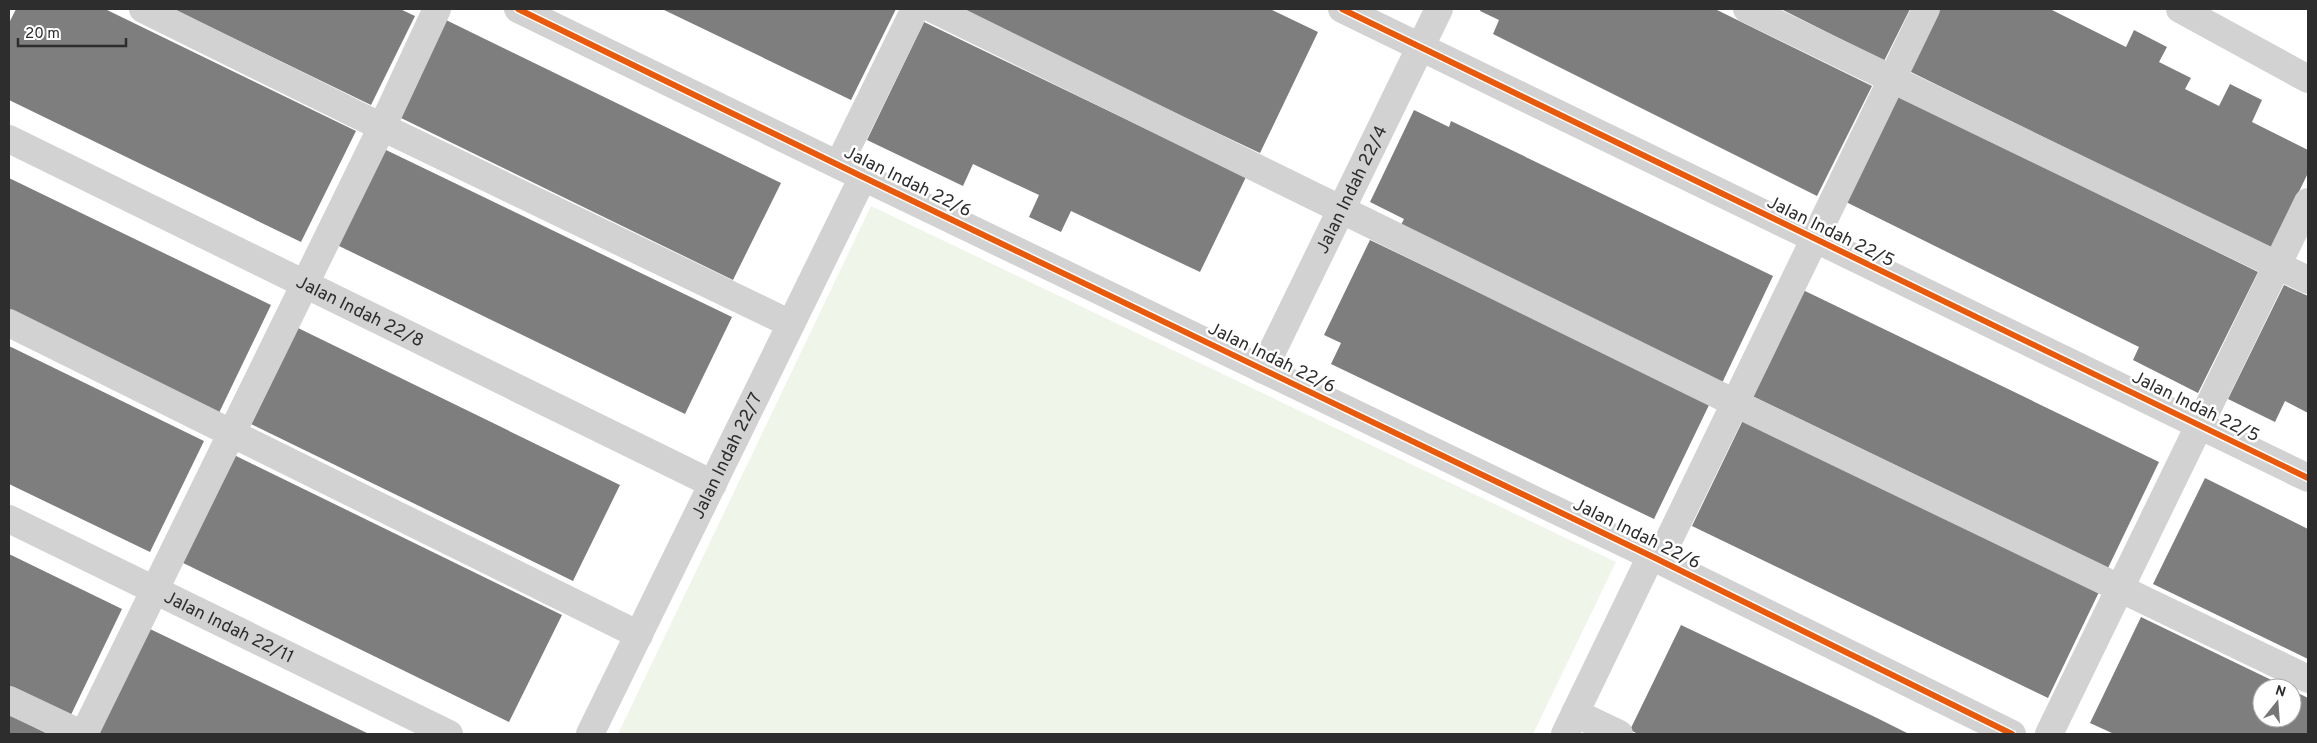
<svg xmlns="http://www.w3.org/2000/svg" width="2317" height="743" font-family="Overpass,sans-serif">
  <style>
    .green { fill: #f0f5ea }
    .building { fill: #7e7e7e }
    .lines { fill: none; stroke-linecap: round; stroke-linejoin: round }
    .minor { stroke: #d2d2d2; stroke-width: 28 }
    .cycleway-casing { stroke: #fff; stroke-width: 9 }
    .cycleway { stroke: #e8590c; stroke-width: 6 }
    .labels { text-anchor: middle; stroke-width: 5; stroke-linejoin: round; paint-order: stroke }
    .street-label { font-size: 18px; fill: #2d2d2d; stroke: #fff }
  </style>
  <rect width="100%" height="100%" fill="#fff"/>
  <path class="green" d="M871,206L1616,562L1533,734H618Z"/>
  <path class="building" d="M16,9H105L356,131L301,242L9,100V23Z
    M173,9H400L415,16L371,105Z
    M662,9H896L851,100Z
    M955,9H1270L1318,32L1260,153Z
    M1481,9H1715L1872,86L1817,196L1493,34L1499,20L1480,11Z
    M1781,9H1910L1884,61Z
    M1940,9H2050L2126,47L2134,30L2167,47L2159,62L2191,78L2185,89L2219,106L2230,84L2262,100L2252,122L2308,150V173L2271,249L1909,71Z
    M446,20L781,183L733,280L399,117Z
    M924,22L1246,177L1200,272L1071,211L1061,232L1029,217L1039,195L973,164L963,186L867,140Z
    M1898,95L2258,272L2198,393L2133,360L2139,347L1846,202Z
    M1414,110L1449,127L1451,121L1773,276L1722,383L1400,227L1404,219L1370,202Z
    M384,149L732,317L685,414L337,245Z
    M9,178L271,305L217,417L9,316Z
    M1370,240L1710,403L1654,519L1331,364L1341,343L1324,335Z
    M2284,285L2308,296V413L2285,401L2275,422L2228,399Z
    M1803,290L2159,462L2108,568L1752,396Z
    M298,328L620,485L573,581L251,424Z
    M9,346L204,441L150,552L9,484Z
    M1743,420L2099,592L2048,698L1692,526Z
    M232,454L562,615L509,722L179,561Z
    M2205,478L2308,529V659L2153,584Z
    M9,554L122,609L68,721L9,692Z
    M2141,617L2288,688H2262V718H2292V690L2308,698V734H2114L2090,723Z
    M1681,625L1875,717L1909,734H1638L1630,730Z
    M150,629L246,675L369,734H98Z
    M9,715L26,723L48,734H9Z"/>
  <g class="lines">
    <g class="minor">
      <path d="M143,9L382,127L791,324"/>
      <path d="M518,9L863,177L1651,556L2012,734"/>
      <path d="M933,9L1735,403L2308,679"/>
      <path d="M1342,9L2308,478"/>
      <path d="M1747,9L2308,280"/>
      <path d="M2180,9L2308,79"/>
      <path id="s1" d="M9,139L713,484"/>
      <path d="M839,164L915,9"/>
      <path d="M9,323L639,635"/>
      <path id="s2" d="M1263,370L1439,9"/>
      <path id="s3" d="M9,519L449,734"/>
      <path d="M1659,560L1926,9"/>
      <path d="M9,700L81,734"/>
      <path d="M1575,713L1619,734"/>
      <path d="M84,734L382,127L437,9"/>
      <path id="s4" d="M590,734L863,177"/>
      <path d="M1565,734L1651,556"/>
      <path d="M2049,734L2308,202"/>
    </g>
    <defs>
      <path id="cycleway" d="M518,9L863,177L1651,556L2012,734
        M1342,9L2308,478"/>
    </defs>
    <use href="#cycleway" class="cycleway-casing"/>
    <use href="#cycleway" class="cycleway"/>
  </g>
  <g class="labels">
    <g class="street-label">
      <text transform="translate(908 181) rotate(26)" y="6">Jalan Indah 22/6</text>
      <text dy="6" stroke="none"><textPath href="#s2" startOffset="201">Jalan Indah 22/4</textPath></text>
      <text transform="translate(1831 231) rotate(26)" y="6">Jalan Indah 22/5</text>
      <text dy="6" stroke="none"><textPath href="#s1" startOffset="391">Jalan Indah 22/8</textPath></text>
      <text transform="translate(1272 357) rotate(26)" y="6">Jalan Indah 22/6</text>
      <text transform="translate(2196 406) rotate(26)" y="6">Jalan Indah 22/5</text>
      <text dy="6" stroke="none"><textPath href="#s4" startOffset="310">Jalan Indah 22/7</textPath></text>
      <text transform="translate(1637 533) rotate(26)" y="6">Jalan Indah 22/6</text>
      <text dy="6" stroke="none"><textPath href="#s3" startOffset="245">Jalan Indah 22/11</textPath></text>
    </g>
  </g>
  <rect width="2317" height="743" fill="none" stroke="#2d2d2d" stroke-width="20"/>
  <g transform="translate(2277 703) rotate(17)"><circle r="24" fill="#ffffff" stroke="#ababab"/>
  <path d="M0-4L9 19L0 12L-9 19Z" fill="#767676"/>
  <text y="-8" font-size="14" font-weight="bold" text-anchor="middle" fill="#2d2d2d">N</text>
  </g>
  <path d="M18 38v8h108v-8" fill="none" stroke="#2d2d2d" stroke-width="2.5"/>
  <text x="25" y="38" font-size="15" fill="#2d2d2d" stroke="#ffffff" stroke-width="4" paint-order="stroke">20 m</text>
</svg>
